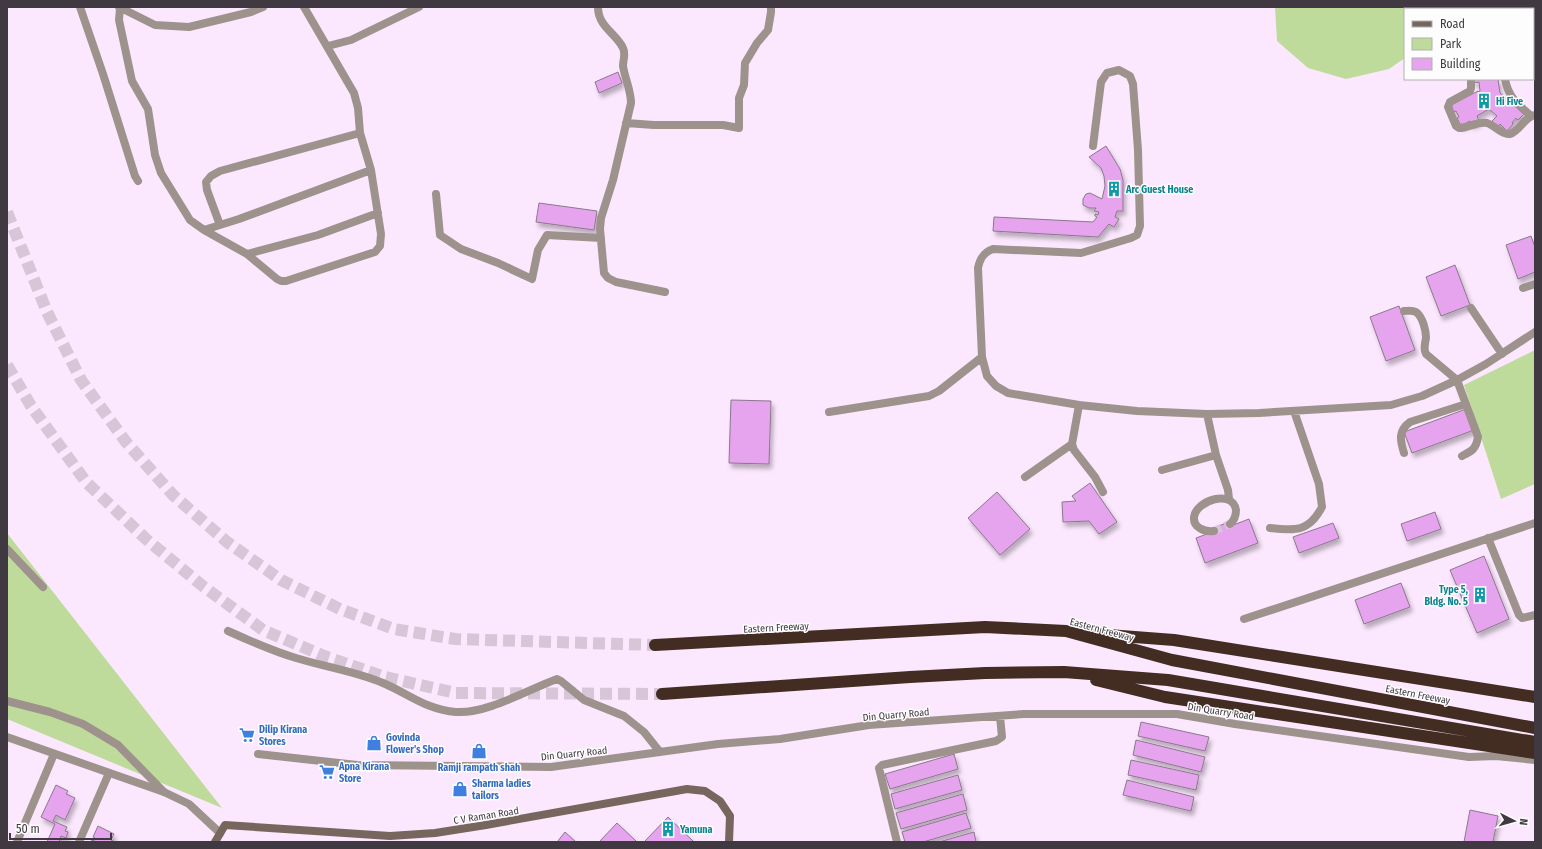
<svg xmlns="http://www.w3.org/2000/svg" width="1542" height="849" font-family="'Fira Sans Condensed',sans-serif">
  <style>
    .green { fill: #bfdb9b }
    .building { fill: #e6a4ee; stroke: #8a788c; filter: url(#shadow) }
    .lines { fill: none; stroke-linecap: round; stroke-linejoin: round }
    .street-tunnel { stroke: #d7c5d8; stroke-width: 8; stroke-dasharray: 8 4; stroke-linecap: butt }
    .highway-tunnel { stroke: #d7c5d8; stroke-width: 12; stroke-dasharray: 12 6; stroke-linecap: butt }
    .lane { stroke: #9e928c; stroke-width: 8 }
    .street { stroke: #9e928c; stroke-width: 8 }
    .secondary { stroke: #77665e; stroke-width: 8 }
    .highway { stroke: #432d23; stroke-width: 12 }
    .labels { text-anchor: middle; stroke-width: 3; stroke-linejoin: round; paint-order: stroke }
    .culture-label { font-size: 10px; font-weight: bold; fill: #0d838f; stroke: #fdfdfd; text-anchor: start }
    .street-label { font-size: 10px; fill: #413942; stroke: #fdfdfd }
    .shop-label { font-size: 10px; font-weight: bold; fill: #366cbe; stroke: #fdfdfd; text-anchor: start }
  </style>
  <defs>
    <filter id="shadow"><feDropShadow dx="2.5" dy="4.5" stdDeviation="2" flood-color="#0004"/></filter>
  </defs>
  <rect width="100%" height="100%" fill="#fce8fe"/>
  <path class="green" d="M1275,7H1495L1489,9H1405V58L1389,69L1346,79L1308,68L1277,41Z
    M1535,350V484L1501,499L1464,385Z
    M7,533L222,808L7,719Z"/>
  <path class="building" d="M618,72L622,83L599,93L595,82Z
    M1473,79H1498L1500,93L1524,114L1518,120L1516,118L1512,123L1513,124L1507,131L1500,124L1498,127L1492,121L1497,116L1489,109L1477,116L1479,121L1472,125L1470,121L1461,126L1457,118L1459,117L1456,111L1454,112L1451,105L1478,91V92L1480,91L1479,82L1474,83Z
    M1106,146L1120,169L1123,180V211H1117L1115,217L1119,219L1114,227L1109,224L1098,237L993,231L994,217L1093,222L1097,217L1095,216V214L1098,215L1099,212L1094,211L1096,208H1089L1083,205V199L1086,194L1090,193L1102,199L1105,186L1104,176L1101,168L1089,157Z
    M539,203L597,211L594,230L536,222Z
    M1531,236L1535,247V272L1518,279L1506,245Z
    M1455,265L1470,305L1441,316L1426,277Z
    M1399,306L1415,350L1386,361L1370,317Z
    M731,400L771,401L769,464L729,463Z
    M1466,409L1474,430L1412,453L1404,432Z
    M1090,483L1117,522L1099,534L1089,521L1063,522L1062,502L1076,501L1072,496Z
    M997,492L1030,529L1000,555L968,518Z
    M1435,512L1441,529L1407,541L1401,524Z
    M1249,519L1258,543L1205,563L1196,538L1215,531L1214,528L1226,523L1228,527Z
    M1333,523L1339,538L1299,553L1293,537Z
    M1484,556L1509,619L1477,633L1450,570Z
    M1401,583L1410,607L1364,624L1355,600Z
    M1141,722L1209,737L1205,751L1138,736Z
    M1136,740L1205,757L1201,772L1133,755Z
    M954,754L958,769L890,789L885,774Z
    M1131,760L1199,775L1196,790L1128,775Z
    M958,775L962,790L895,809L891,794Z
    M1127,780L1194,797L1191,811L1123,795Z
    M56,785L68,791L66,794L75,798L65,820L56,815L53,821L67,827L65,831L68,832L66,838L61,836L59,842H47L55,824L41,817Z
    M963,794L967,810L901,829L896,813Z
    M1470,810L1498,816L1493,842H1464Z
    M966,813L971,828L923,842H905L902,832Z
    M668,817L694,842H644Z
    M617,823L637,842H599Z
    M98,826L114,834L111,840L115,842H91L92,840L94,841L95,838L93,837Z
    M565,832L576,842H557Z
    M974,832L976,842H939Z"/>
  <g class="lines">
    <path class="street-tunnel" d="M1214,531L1230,524"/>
    <path class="highway-tunnel" d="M7,212L47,312L81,380L126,442L173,495L227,542L281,580L340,609L394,629L455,639L655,645
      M7,365L31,406L86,482L146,539L204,587L263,630L324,656L385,677L456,693L662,694"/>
    <path class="lane" d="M7,549L43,587
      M7,701L50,712L83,724L118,745L164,792
      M17,842L54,754
      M79,842L109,773"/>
    <path class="street" d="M80,7L103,74L135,176L138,181
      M119,7L155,25L189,27L251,12L263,7
      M598,7C598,27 616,33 623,48C626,54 623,60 623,66C625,79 631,90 631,103L613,180L601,218L600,229L604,273L608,278L616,282L665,292
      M120,8L119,20L132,81L148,109L155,155L161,173L190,220L204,230L247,254L277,279L281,281H286L375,252L380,246L381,234L371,170L360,133L358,108L354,93L304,7
      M328,46L351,40L419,7
      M1471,79V88L1470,91L1450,102L1448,107L1456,126L1459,128C1468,128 1478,121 1487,123C1494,125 1502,135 1510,134C1520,131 1524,117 1535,115
      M1505,79C1508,97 1518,104 1531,116
      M626,123L654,125H723L739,128V98L744,85L745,63L757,43L768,30L771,12V7
      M1093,146L1101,82L1107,73L1119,70L1130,76L1133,84L1138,150L1140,226L1137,235L1131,238L1081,253L993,249C984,252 980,258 978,268L982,357L987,376L996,386L1008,393L1079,405L1137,411L1207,414L1259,413L1391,405L1422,396L1457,380L1486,364L1535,332
      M436,194L440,235L461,249L498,263L532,279L538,250L547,235L601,238
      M220,225L207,190L206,182L211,176L220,171L360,133
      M204,230L239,219L371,170
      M247,254L318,235L378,213
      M1523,288L1535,284
      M1471,308L1502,354
      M1404,311C1408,311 1412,310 1416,312C1423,317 1426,331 1426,338C1425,344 1423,349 1426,354L1457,380L1478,437C1476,449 1472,451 1462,456
      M1079,405L1072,444L1074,450L1095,477L1103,492
      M829,412L929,396L939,391L982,357
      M1207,414L1216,455L1228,490L1229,499
      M1404,453C1400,440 1398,431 1410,422L1466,404
      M1162,470L1216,455
      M1025,477L1072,444
      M1270,528C1295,531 1309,532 1322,507L1319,484L1294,411
      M1214,531C1205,532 1193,528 1194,517C1196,500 1233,489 1236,510C1236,516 1235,520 1230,524
      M1488,538L1519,615L1522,618L1535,615
      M1244,619L1535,523
      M228,631C250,641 272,651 296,658C325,667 355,671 383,683C409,694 427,710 456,712C487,714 527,690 557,679L561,681L584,700L624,716L644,732L660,752
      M7,737L164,792L189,804L220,833
      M258,754L357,765L551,767L718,744L780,739L869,725L1024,714H1177L1235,724L1469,757L1496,756L1535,760
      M897,842L879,768L882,765L996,741L1002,737L1000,716"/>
    <path class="secondary" d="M215,842L225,825L390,836L435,833L486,825L687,789L705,791L720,801L730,816L729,842"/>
    <path class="highway" d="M1095,634L1174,640L1535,697
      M655,645L985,627L1066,631L1172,660L1535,728
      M1096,680L1165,697L1535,753
      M662,694L910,677L985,673L1064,672L1168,680L1535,742"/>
  </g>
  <defs>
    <symbol id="building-bare" viewBox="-9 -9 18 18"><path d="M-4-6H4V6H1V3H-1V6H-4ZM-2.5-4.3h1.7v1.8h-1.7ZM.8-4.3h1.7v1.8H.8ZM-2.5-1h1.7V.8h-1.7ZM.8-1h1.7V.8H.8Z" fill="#0f9aa8" stroke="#fdfdfd" stroke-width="2.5" paint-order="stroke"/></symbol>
    <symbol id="supermarket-bare" viewBox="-9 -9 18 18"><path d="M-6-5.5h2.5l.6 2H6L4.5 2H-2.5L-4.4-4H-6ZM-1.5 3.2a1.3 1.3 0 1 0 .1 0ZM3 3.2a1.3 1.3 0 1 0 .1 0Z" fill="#3f7fe0" stroke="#fdfdfd" stroke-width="2.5" paint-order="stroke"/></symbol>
    <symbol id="shop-bare" viewBox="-9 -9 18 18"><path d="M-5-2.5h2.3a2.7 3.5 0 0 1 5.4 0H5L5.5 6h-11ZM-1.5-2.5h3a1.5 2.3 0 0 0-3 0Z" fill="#3f7fe0" stroke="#fdfdfd" stroke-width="2.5" paint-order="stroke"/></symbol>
  </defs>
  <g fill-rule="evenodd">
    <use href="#building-bare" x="1473" y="90" width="22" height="22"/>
    <use href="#building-bare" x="1103" y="178" width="22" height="22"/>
    <use href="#building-bare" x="1469" y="584" width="22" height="22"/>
    <use href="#supermarket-bare" x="236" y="724" width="22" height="22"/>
    <use href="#shop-bare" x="363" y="732" width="22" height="22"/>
    <use href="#shop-bare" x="468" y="740" width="22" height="22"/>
    <use href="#supermarket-bare" x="316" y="761" width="22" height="22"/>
    <use href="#shop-bare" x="449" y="778" width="22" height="22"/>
    <use href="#building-bare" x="657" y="818" width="22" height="22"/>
  </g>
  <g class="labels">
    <g class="culture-label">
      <text x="1496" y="105">Hi Five</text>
      <text x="1126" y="193">Arc Guest House</text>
      <text x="1468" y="593" text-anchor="end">Type 5,<tspan x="1468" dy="12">Bldg. No. 5</tspan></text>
      <text x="680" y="833">Yamuna</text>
    </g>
    <g class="street-label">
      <text transform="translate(776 627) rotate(-3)" y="4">Eastern Freeway</text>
      <text transform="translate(1102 629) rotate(15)" y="4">Eastern Freeway</text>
      <text transform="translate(1418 694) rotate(11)" y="4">Eastern Freeway</text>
      <text transform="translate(1221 711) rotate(9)" y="4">Din Quarry Road</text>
      <text transform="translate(896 714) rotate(-5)" y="4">Din Quarry Road</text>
      <text transform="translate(574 753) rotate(-6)" y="4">Din Quarry Road</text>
      <text transform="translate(486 815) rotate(-9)" y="4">C V Raman Road</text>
    </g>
    <g class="shop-label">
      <text x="259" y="733">Dilip Kirana<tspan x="259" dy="12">Stores</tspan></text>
      <text x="386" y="741">Govinda<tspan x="386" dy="12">Flower's Shop</tspan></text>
      <text x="339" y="770">Apna Kirana<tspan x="339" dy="12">Store</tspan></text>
      <text x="479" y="771" text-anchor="middle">Ramji rampath shah</text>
      <text x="472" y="787">Sharma ladies<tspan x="472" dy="12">tailors</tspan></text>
    </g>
  </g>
  <rect width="1542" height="849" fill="none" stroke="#413942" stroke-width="16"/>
  <rect x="1404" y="8" width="130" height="72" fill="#fdfdfd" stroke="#b2afb2"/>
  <rect x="1412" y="21" width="20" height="6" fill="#77665e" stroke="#b2afb2"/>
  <text x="1440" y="28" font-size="12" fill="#413942">Road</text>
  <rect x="1412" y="38" width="20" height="12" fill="#bfdb9b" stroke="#b2afb2"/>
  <text x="1440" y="48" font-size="12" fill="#413942">Park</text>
  <rect x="1412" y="58" width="20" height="12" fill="#e6a4ee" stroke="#b2afb2"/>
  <text x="1440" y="68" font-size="12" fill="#413942">Building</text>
  <g transform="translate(1514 821) rotate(96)" stroke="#fdfdfd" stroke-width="3" paint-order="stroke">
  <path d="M0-3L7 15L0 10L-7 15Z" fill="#413942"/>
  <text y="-6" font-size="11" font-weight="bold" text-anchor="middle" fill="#413942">N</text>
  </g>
  <path d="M10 833v6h101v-6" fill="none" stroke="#413942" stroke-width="2"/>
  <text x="16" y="833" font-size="12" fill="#413942" stroke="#fdfdfd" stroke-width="3" paint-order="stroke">50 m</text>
</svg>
